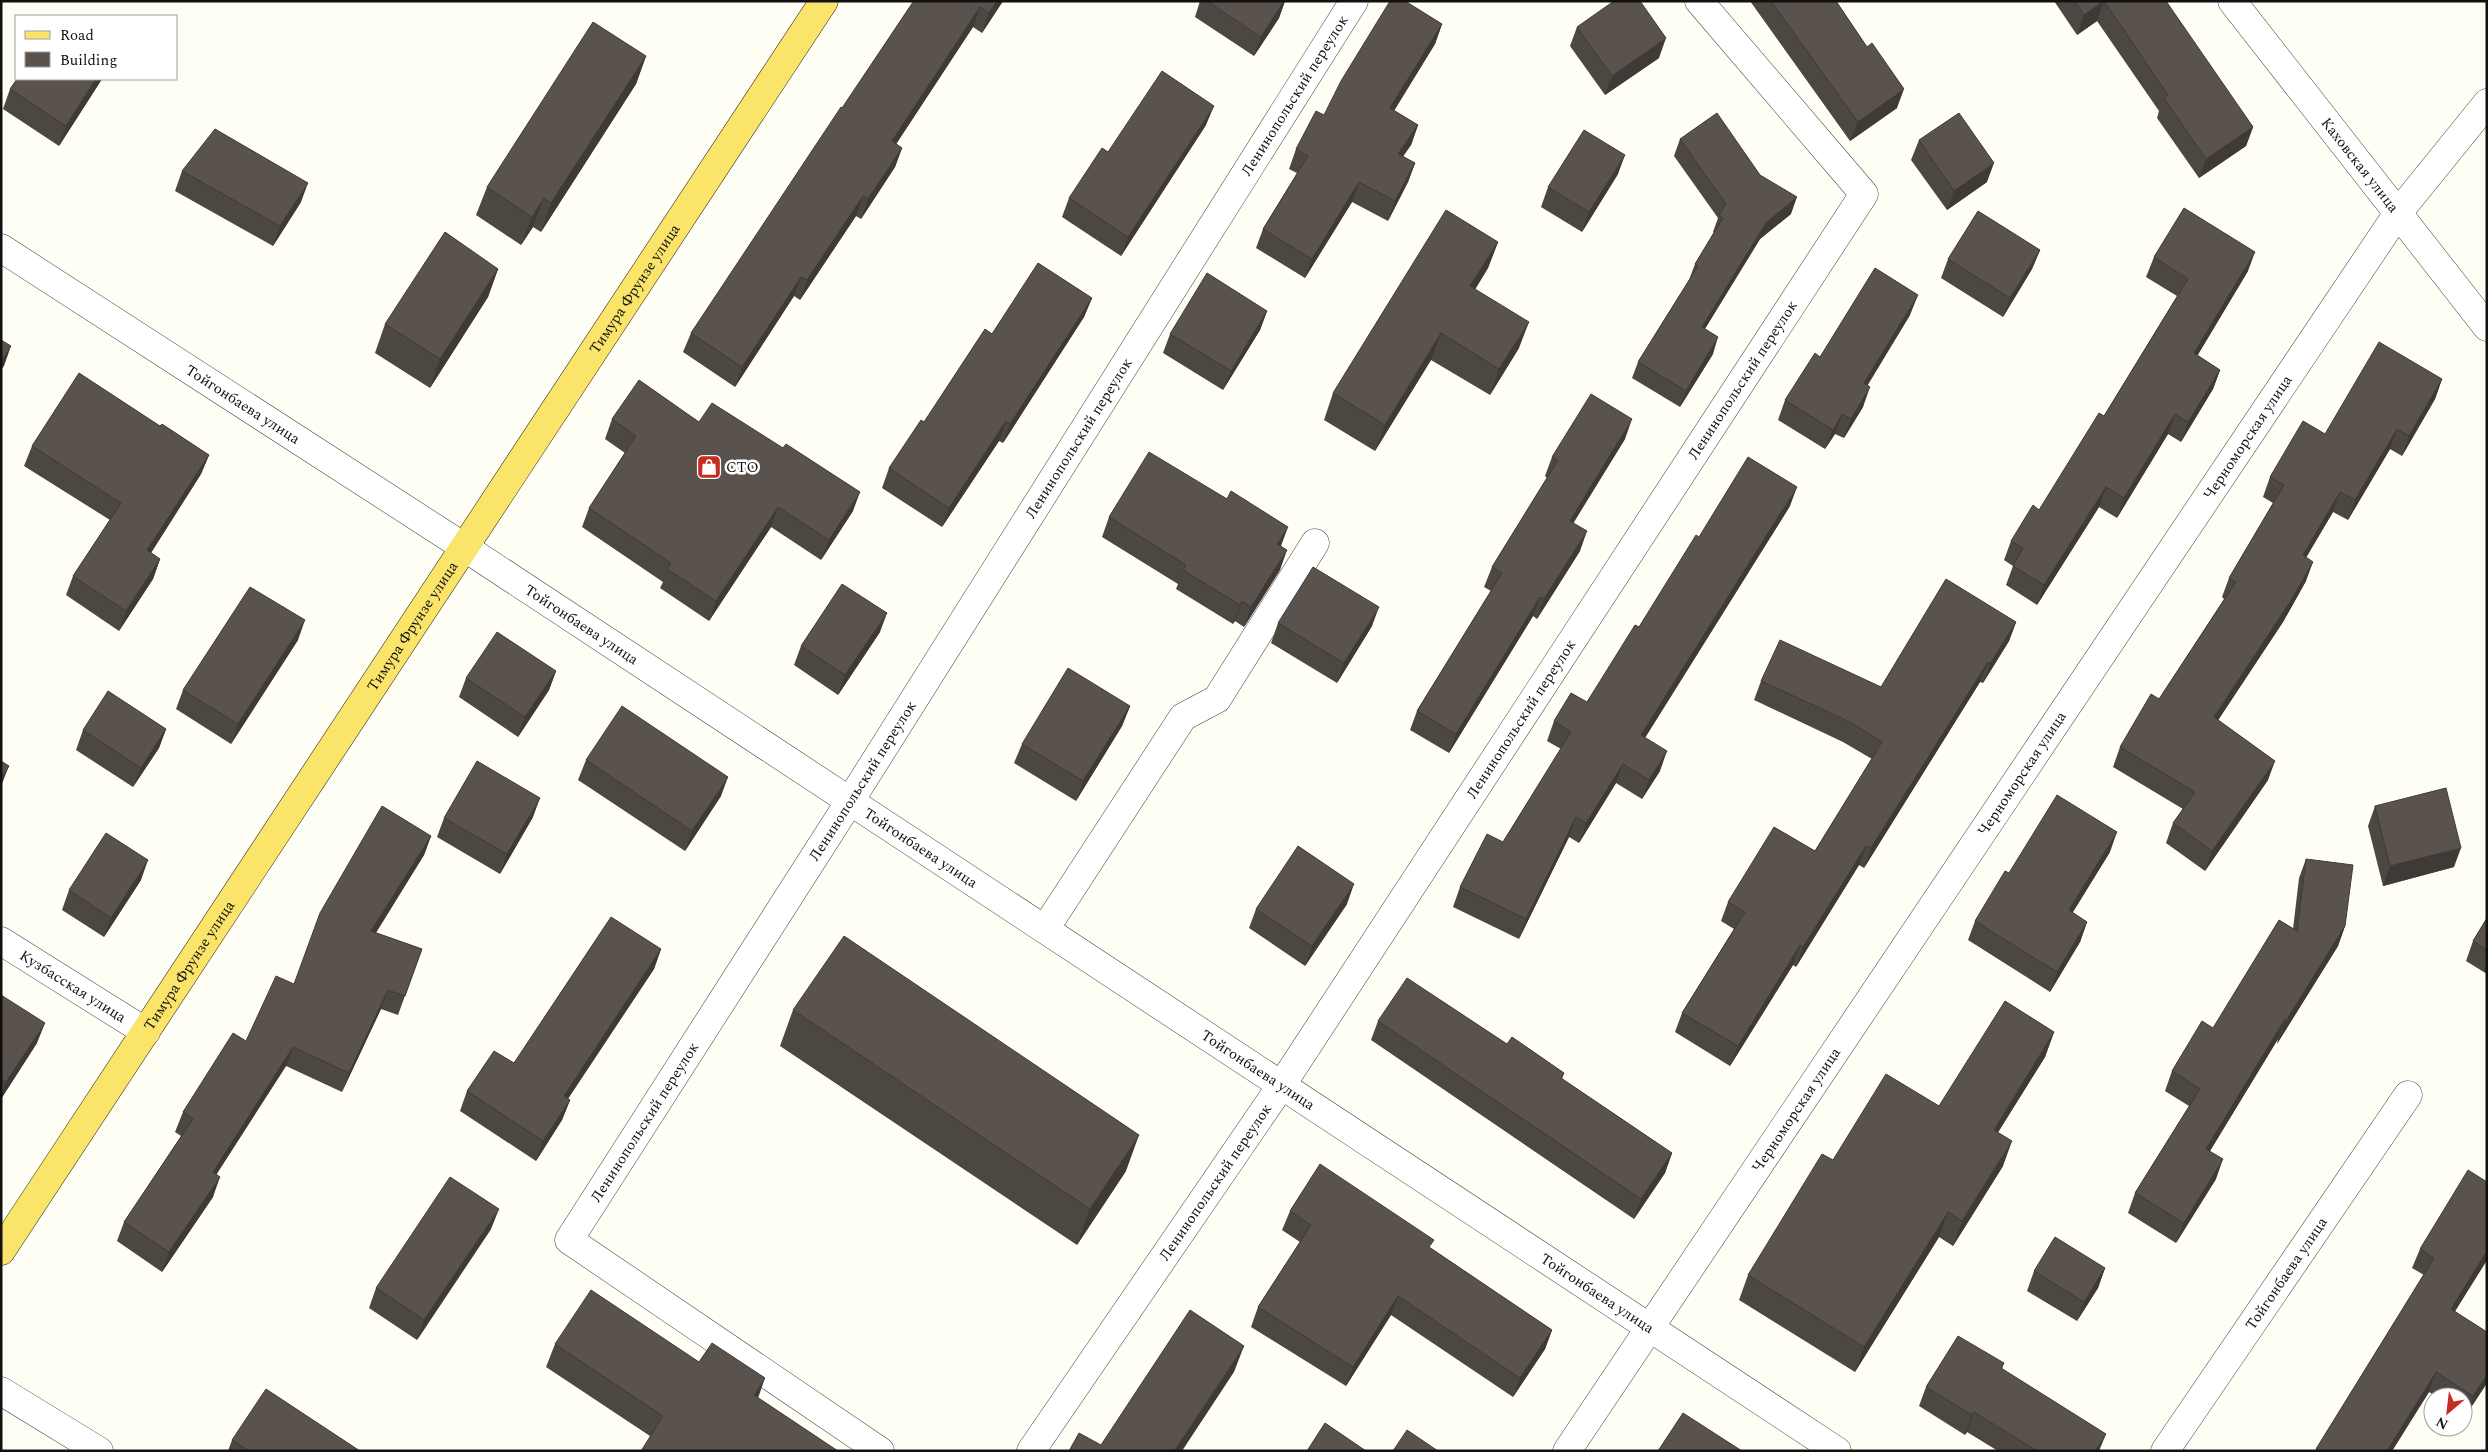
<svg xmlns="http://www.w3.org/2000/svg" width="2488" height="1452" font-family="Spectral,serif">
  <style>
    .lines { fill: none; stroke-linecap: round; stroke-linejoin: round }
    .minor-casing { stroke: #444; stroke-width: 29 }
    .major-casing { stroke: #222; stroke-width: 29 }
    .minor { stroke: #fff; stroke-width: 28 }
    .major { stroke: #fae469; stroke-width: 28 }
    .wall { fill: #4d4742 }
    .shaded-wall { fill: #3f3a36 }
    .building { fill: #5a534d; stroke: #3f3a36 }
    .labels { text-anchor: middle; stroke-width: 5; stroke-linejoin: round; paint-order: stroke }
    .street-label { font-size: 15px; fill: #111; stroke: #fff }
    .poi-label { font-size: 15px; fill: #111; stroke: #fff; text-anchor: start }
  </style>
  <rect width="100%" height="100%" fill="#fffef5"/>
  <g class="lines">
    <defs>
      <g id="minor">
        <path id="s1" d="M2232,1L2487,327"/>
        <path id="s2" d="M1,248L464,547L1837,1451"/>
        <path d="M1045,929L1183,717L1217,699L1315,543"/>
        <path id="s3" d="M1,941L146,1032"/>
        <path d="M1,1391L99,1451"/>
        <path id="s4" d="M880,1451L569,1240L850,801L1354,1"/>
        <path id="s5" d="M1031,1451L1281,1086L1864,194L1699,1"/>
        <path id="s6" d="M1567,1451L2398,213L2487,103"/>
        <path id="s7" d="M2165,1451L2408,1095"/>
      </g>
      <g id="major">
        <path id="s8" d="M1,1251L824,1"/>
      </g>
    </defs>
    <use href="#minor" class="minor-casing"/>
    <use href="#major" class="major-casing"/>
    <use href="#minor" class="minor"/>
    <use href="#major" class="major"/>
  </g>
  <path class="wall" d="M915,1H1003L982,33L973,27L896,144L902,148L895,167L861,219L856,216L800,300L794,296L735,387L683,352L691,333Z
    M1200,1H1285L1279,18L1254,56L1195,17Z
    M1750,1H1836L1867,47L1897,108L1850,141Z
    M2054,1H2159L2253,127L2246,146L2199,178L2157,118L2159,111L2097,21L2077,35Z
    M1442,24L1435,44L1394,111L1418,125L1411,145L1403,156L1415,163L1408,182L1388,221L1352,202L1305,278L1256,248L1263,229L1297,173L1289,169L1296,149L1324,115Z
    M1577,27L1659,58L1605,95L1570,46Z
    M646,56L636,84L541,232L533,227L521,245L476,215L487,187Z
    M102,79L59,146L3,109L10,89Z
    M1206,125L1121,256L1062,217L1069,198L1108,152Z
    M1680,139L1760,175L1791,214L1760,239L1705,329L1713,354L1680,407L1632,378L1638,362L1689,280L1695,264L1714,232H1713L1718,218L1674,156Z
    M1919,140L1987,182L1947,210L1911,160Z
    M182,171L301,202L273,246L175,191Z
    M1618,174L1582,232L1541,207L1548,187Z
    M1498,242L1488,268L1475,289L1519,348L1490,395L1431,360L1375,451L1324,420L1333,393Z
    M2040,250L2032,269L2003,317L1941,278L1948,259Z
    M2154,257L2248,271L2197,356L2220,370L2213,389L2181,442L2168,434L2117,518L2099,507L2037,605L2006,585L2013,566L2004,560L2011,541L2039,510L2104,416L2177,296L2146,277Z
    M498,269L488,297L430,388L375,353L385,324Z
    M1092,298L1084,317L1003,443L999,441L942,527L882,488L889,468L992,334Z
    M1267,311L1260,330L1223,390L1163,353L1170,334Z
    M1910,315L1867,385L1863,407L1844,438L1835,434L1825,449L1778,420L1785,400L1820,357Z
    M2442,379L2435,399L2402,456L2390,449L2348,520L2333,512L2306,557V581L2283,622L2218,720L2268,780L2205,871L2166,843L2173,823L2183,809L2113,767L2120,747L2159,699L2224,599L2222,597L2229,578L2273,503L2263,497L2270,477L2325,434Z
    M612,419L699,422L853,511L821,560L771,527L709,621L660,588L663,582L582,527L589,508L625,453L605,439Z
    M160,426L209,455L201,474L151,553L160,559L153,579L119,631L66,595L73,576L110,520L24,466L32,446Z
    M1625,439L1573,523L1580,551L1537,619L1533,616L1449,753L1410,730L1417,711L1491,591L1484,587L1492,567L1547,478L1545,476L1552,457Z
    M1790,506L1645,738L1660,771L1642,799L1616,783L1579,843L1569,837L1519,939L1453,907L1460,887L1503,842L1561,749L1547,741L1554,721L1587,702L1639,627L1699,537Z
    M1109,517L1281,547L1280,570L1244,627L1235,621L1233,624L1176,589L1178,584L1102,537Z
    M2016,622L2009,641L1983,683L1980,682L1864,868L1859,865L1796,967L1793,965L1730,1066L1675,1032L1682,1013L1734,929L1721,921L1728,902L1815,851L1872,759L1843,742L1754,700L1761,681L1881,687Z
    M1278,623L1372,626L1337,683L1271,643Z
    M880,632L838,695L794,665L801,646Z
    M298,640L231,744L176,709L183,690Z
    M556,671L549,690L518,737L459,697L466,678Z
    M1130,706L1122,726L1076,801L1014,763L1022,744Z
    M166,729L159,748L133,787L76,750L83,730Z
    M586,760L721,796L685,851L578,780Z
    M2375,806L2454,867L2383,886L2368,826Z
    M533,817L500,874L437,837L444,818Z
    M431,836L424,855L376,933L422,949L398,1015L381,1009L342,1092L286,1066L216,1175L213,1197L162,1272L117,1241L124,1222L181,1136L175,1132L183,1112L246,1041L294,984Z
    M2110,852L2072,913L2087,922L2080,942L2050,992L1968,940L1975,921L2009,873Z
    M2306,859L2345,926L2338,946L2277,1044L2278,1039L2210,1151L2216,1179L2176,1243L2128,1213L2135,1193L2189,1106L2165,1091L2172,1071L2213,1028L2293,929L2299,878Z
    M141,880L104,937L62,910L69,890Z
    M1347,904L1305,966L1249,928L1256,909Z
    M2487,918V974L2466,961L2473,941Z
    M661,949L654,969L568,1099L570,1100L562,1120L536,1161L460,1111L467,1091L514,1063Z
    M1,995L37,1043L1,1099Z
    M793,1010L1126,1171L1077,1245L780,1046Z
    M1378,1021L1507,1044L1564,1073L1562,1079L1672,1153L1665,1173L1634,1219L1371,1040Z
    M2054,1032L2045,1057L1998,1132L2003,1166L1953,1246L1939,1237L1855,1372L1739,1300L1748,1275L1833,1160L1939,1106Z
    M2487,1182V1260L2455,1311L2487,1383L2466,1415L2463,1414V1397H2437L2429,1392L2392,1451H2315L2424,1275L2412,1268L2420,1249Z
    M1290,1211L1431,1249L1552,1330L1545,1349L1513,1397L1391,1315L1346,1386L1251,1327L1258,1307L1300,1242L1282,1230Z
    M491,1229L417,1340L369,1308L376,1288Z
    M2105,1268L2098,1288L2077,1321L2027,1291L2034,1271Z
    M555,1344L699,1362L758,1398L650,1436L546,1367Z
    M2004,1363L2002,1369L2099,1451H1998L1967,1432L1965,1435L1919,1406L1926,1387Z
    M232,1440L360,1451H228Z"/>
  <path class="shaded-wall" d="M997,1H1003L982,33L989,13Z
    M1281,1H1285L1279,18L1254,56L1261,37Z
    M2104,1L2097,21L2077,35L2084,15Z
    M980,7L973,27L885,161L892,141Z
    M1442,24L1435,44L1383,128L1390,108Z
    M1666,38L1659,58L1605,95L1612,76Z
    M646,56L636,84L541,232L551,203Z
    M96,79H102L59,146L66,126Z
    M1904,89L1897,108L1850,141L1858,122Z
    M1214,106L1206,125L1121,256L1128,237Z
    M1418,125L1411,145L1391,174L1398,154Z
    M2253,127L2246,146L2199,178L2206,159Z
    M902,148L895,167L861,219L868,199Z
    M1625,155L1618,174L1582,232L1589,212Z
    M1415,163L1408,182L1388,221L1395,201Z
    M1994,163L1987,182L1947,210L1954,191Z
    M1359,182L1352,202L1305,278L1312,259Z
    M308,183L301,202L273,246L280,226Z
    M863,196L856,216L800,300L807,280Z
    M1797,197L1791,214L1760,239L1696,343L1702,327L1766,223Z
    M544,198L533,227L521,245L532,217Z
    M1498,242L1488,268L1461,313L1470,286Z
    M2040,250L2032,269L2003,317L2010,298Z
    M2255,252L2248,271L2187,373L2194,353Z
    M498,269L488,297L430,388L440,359Z
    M801,277L794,296L735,387L742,367Z
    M1918,295L1910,315L1857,403L1864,383Z
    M1092,298L1084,317L1003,443L1010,424Z
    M1267,311L1260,330L1223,390L1231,371Z
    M1529,322L1519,348L1490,395L1499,369Z
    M1441,333L1431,360L1375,451L1385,425Z
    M1718,337L1713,354L1680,407L1686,391Z
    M11,346L4,366L1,370V361Z
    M2220,370L2213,389L2181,442L2188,422Z
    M2442,379L2435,399L2402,456L2409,436Z
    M1870,387L1863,407L1844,438L1851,419Z
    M1842,414L1835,434L1825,449L1833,430Z
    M2175,414L2168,434L2117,518L2124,498Z
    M1632,419L1625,439L1563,540L1570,521Z
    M1006,421L999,441L942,527L949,508Z
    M2397,429L2390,449L2348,520L2355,500Z
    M209,455L201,474L140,570L147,550Z
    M1797,487L1790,506L1634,755L1641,735Z
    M2106,487L2099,507L2037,605L2044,585Z
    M860,492L853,511L821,560L829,540Z
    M2340,492L2333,512L2296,575L2303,555Z
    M778,507L771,527L709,621L716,601Z
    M1288,527L1281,546L1270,564L1277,544Z
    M1587,531L1580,551L1537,619L1544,599Z
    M1287,550L1280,570L1244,627L1251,607Z
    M160,559L153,579L119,631L126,611Z
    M2313,562L2306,581L2283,622L2207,737L2214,717Z
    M1540,597L1533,616L1449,753L1456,734Z
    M1242,601L1235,621L1233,624L1240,605Z
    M1379,607L1372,626L1337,683L1344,663Z
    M887,613L880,632L838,695L845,675Z
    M305,620L298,640L231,744L238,724Z
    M2016,622L2009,641L1983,683L1990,664Z
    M1988,662L1980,682L1864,868L1871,848Z
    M556,671L549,690L518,737L525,717Z
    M1130,706L1122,726L1076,801L1083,781Z
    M166,729L159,748L133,787L141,768Z
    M1667,751L1660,771L1642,799L1649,780Z
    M2275,761L2268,780L2205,871L2212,851Z
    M1623,764L1616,783L1579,843L1586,823Z
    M9,766L1,786V778Z
    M728,777L721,796L685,851L692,831Z
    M540,798L533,817L500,874L507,854Z
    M1576,817L1569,837L1519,939L1526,919Z
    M2117,832L2110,852L2062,930L2069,910Z
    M431,836L424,855L364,951L371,931Z
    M1866,846L1859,865L1796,967L1803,947Z
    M2461,848L2454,867L2383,886L2390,866Z
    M148,860L141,880L104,937L111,918Z
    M1354,884L1347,904L1305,966L1312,946Z
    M2087,922L2080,942L2050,992L2057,972Z
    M2345,926L2338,946L2277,1044L2284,1024Z
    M1800,945L1793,965L1730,1066L1738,1046Z
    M661,949L654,969L556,1116L564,1096Z
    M388,990L381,1009L342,1092L349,1073Z
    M2285,1019L2278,1039L2199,1169L2206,1149Z
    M45,1023L37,1043L1,1099V1096L6,1082Z
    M2054,1032L2045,1057L1984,1155L1994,1130Z
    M293,1047L286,1066L205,1192L213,1172Z
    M570,1100L562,1120L536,1161L543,1141Z
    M1139,1135L1126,1171L1077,1245L1090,1209Z
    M2012,1141L2003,1166L1953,1246L1962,1221Z
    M1672,1153L1665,1173L1634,1219L1641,1199Z
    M2223,1159L2216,1179L2176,1243L2184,1223Z
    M220,1177L213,1197L162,1272L169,1252Z
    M499,1209L491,1229L417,1340L424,1320Z
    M1948,1212L1939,1237L1855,1372L1864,1347Z
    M2487,1251V1260L2444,1329L2451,1309Z
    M2105,1268L2098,1288L2077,1321L2084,1302Z
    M1398,1296L1391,1315L1346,1386L1353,1367Z
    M1552,1330L1545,1349L1513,1397L1520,1378Z
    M1244,1346L1234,1372L1182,1451H1174Z
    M2436,1372L2429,1392L2392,1451H2387Z
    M2487,1375V1383L2466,1415L2473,1396Z
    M765,1378L757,1401L754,1395Z
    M1974,1412L1967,1432L1965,1435L1972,1415Z
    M2106,1434L2099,1451H2095Z"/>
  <path class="building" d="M915,1H997L989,13L980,7L892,141L902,148L868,199L863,196L807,280L801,277L742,367L691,333L841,107L842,108L913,2L914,3Z
    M1207,1H1284L1261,37Z
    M1390,1H1405L1442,24L1390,108L1418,125L1398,154L1415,163L1395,201L1359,182L1312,259L1263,229L1308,156L1296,149L1316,111L1324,115L1341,81Z
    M1614,1H1640L1666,38L1612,76L1577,27Z
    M1771,1H1836L1867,47L1872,43L1904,89L1858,122Z
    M2075,1H2104L2084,15Z
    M2104,1H2159L2160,3L2163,1H2166L2253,127L2206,159L2164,98L2168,95Z
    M593,22L646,56L551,203L544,198L532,217L487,187Z
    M1162,71L1214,106L1128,237L1069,198L1102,148L1108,152Z
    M17,79H96L66,126L10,89Z
    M1717,113L1760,175L1797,197L1766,223L1702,327L1718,337L1686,391L1638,362L1698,266L1695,264L1723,218L1719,215L1726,204L1680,139Z
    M1959,113L1994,163L1954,191L1919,140Z
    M215,129L308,183L280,226L182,171Z
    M1584,130L1625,155L1589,212L1548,187Z
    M2184,208L2255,252L2194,353L2220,370L2188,422L2175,414L2124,498L2106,487L2044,585L2013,566L2023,548L2011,541L2033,505L2039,510L2099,413L2104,416L2188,279L2154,257Z
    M1446,210L1498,242L1470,286L1529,322L1499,369L1441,333L1385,425L1333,393Z
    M1978,211L2040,250L2010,298L1948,259Z
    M445,232L498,269L440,359L385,324Z
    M1038,263L1092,298L1010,424L1006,421L949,508L889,468L921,420L924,422L985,329L992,334Z
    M1875,268L1918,295L1864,383L1870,387L1851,419L1842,414L1833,430L1785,400L1815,353L1820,357Z
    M1207,273L1267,311L1231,371L1170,334Z
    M1,340L11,346L1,361Z
    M2379,342L2442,379L2409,436L2397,429L2355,500L2340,492L2303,555L2313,562L2290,602L2214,717L2275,761L2212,851L2173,823L2195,792L2120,747L2151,694L2159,699L2236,582L2229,578L2284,485L2270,477L2303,421L2325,434Z
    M79,373L160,426L162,424L209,455L147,550L160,559L126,611L73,576L121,503L32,446Z
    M639,380L699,422L712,403L783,448L786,444L860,492L829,540L778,507L716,601L667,569L671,563L589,508L636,436L612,419Z
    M1591,394L1632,419L1570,521L1587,531L1544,599L1540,597L1456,734L1417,711L1502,573L1492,567L1558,460L1552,457Z
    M1149,452L1227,499L1231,491L1288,527L1277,544L1287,550L1251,607L1242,601L1240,605L1183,570L1186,565L1109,517Z
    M1748,457L1797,487L1641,735L1667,751L1649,780L1623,764L1586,823L1576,817L1526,919L1460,887L1487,834L1503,842L1571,732L1554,721L1571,693L1587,702L1635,625L1639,627L1696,535L1699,537Z
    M1313,567L1379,607L1344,663L1278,623Z
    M1946,579L2016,622L1990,664L1988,662L1871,848L1866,846L1803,947L1800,945L1738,1046L1682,1013L1745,912L1728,902L1774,827L1815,851L1882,742L1850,722L1761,681L1780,640L1881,687Z
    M842,584L887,613L845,675L801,646Z
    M250,587L305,620L238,724L183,690Z
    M497,632L556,671L525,717L466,678Z
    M1068,668L1130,706L1083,781L1022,744Z
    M108,691L166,729L141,768L83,730Z
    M622,706L728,777L692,831L586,760Z
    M1,761L9,766L1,778Z
    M477,761L540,798L507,854L444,818Z
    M2446,788L2461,848L2390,866L2375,806Z
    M2057,795L2117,832L2069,910L2087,922L2057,972L1975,921L2005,871L2009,873Z
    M382,806L431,836L371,931L422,949L405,996L388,990L349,1073L293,1047L213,1172L220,1177L169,1252L124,1222L193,1119L183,1112L233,1033L246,1041L276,976L294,984L320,913Z
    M106,833L148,860L111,918L69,890Z
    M1298,846L1354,884L1312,946L1256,909Z
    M2306,859L2353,865L2345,926L2284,1024L2285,1019L2206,1149L2223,1159L2184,1223L2135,1193L2200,1089L2172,1071L2202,1021L2213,1028L2279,920L2297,931Z
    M611,917L661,949L564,1096L570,1100L543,1141L467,1091L494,1051L514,1063Z
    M2487,918V950L2473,941Z
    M844,936L1139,1135L1090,1209L793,1010Z
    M1407,978L1507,1044L1512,1037L1564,1073L1561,1078L1672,1153L1641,1199L1378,1021Z
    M1,995L45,1023L6,1082L1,1079Z
    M2005,1001L2054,1032L1994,1130L2012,1141L1962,1221L1948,1212L1864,1347L1748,1275L1822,1154L1833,1160L1886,1074L1939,1106Z
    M1320,1164L1434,1240L1429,1247L1552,1330L1520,1378L1398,1296L1353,1367L1258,1307L1311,1225L1290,1211Z
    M2468,1170L2487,1182V1251L2451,1309L2487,1332V1375L2473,1396L2436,1372L2387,1451H2319L2316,1449L2434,1258L2420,1249Z
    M450,1177L499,1209L424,1320L376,1288Z
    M2055,1237L2105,1268L2084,1302L2034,1271Z
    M591,1290L699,1362L712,1343L765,1378L754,1395L838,1451H641L663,1416L555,1344Z
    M1190,1310L1244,1346L1174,1451H1069L1079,1433L1101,1445Z
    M1958,1336L2004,1363L2001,1368L2106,1434L2095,1451H2037L1974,1412L1972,1415L1926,1387Z
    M266,1389L360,1451H249L232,1440Z
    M1683,1413L1742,1451H1658Z
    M1325,1423L1366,1451H1307Z
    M1407,1430L1438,1451H1393Z"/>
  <defs>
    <symbol id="shop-square" viewBox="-11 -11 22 22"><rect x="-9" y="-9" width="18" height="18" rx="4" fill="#c52c24" stroke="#fff"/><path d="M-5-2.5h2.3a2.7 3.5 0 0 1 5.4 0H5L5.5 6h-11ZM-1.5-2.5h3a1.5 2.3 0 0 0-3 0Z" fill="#fff"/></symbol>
  </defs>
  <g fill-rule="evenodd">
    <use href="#shop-square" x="695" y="453" width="28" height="28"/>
  </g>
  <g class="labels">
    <g class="street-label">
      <text dy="5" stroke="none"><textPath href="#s4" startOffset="1731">Ленинопольский переулок</textPath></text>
      <text dy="5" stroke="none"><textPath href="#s1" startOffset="208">Каховская улица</textPath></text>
      <text dy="5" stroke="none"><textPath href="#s8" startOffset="1152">Тимура Фрунзе улица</textPath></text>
      <text dy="5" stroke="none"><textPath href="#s5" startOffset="1286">Ленинопольский переулок</textPath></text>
      <text dy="5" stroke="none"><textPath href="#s2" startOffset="288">Тойгонбаева улица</textPath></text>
      <text dy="5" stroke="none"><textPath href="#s6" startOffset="1221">Черноморская улица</textPath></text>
      <text dy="5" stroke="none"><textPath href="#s4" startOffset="1326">Ленинопольский переулок</textPath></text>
      <text dy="5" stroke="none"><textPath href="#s2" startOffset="692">Тойгонбаева улица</textPath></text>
      <text dy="5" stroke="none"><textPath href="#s8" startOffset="748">Тимура Фрунзе улица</textPath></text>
      <text dy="5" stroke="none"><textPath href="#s5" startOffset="881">Ленинопольский переулок</textPath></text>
      <text dy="5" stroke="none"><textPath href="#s6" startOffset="816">Черноморская улица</textPath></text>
      <text dy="5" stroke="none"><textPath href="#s4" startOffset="921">Ленинопольский переулок</textPath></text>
      <text dy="5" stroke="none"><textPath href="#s2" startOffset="1098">Тойгонбаева улица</textPath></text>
      <text dy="5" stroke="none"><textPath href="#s8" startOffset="342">Тимура Фрунзе улица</textPath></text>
      <text dy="5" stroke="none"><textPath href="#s3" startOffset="85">Кузбасская улица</textPath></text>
      <text dy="5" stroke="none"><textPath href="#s2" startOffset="1502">Тойгонбаева улица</textPath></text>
      <text dy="5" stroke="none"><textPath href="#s6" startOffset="411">Черноморская улица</textPath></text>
      <text dy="5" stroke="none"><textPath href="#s4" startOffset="516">Ленинопольский переулок</textPath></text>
      <text dy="5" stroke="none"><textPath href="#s5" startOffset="326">Ленинопольский переулок</textPath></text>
      <text dy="5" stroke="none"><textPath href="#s7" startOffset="215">Тойгонбаева улица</textPath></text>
      <text dy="5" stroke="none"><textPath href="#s2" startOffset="1908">Тойгонбаева улица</textPath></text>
    </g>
    <g class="poi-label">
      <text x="726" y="472">СТО</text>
    </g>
  </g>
  <rect width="2488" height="1452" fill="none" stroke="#111111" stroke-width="5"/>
  <rect x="15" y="15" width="162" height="65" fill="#ffffff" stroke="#a0a0a0"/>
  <rect x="25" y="31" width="25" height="8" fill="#fae469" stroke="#a0a0a0"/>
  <text x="60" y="40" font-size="15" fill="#111111">Road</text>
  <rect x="25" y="52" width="25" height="15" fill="#5a534d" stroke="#a0a0a0"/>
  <text x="60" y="65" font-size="15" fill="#111111">Building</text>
  <g transform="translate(2448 1412) rotate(208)"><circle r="24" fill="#ffffff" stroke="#a0a0a0"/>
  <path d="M0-4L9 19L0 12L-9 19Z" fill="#c52c24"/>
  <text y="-8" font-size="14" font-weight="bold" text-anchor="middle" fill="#111111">N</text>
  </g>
</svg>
